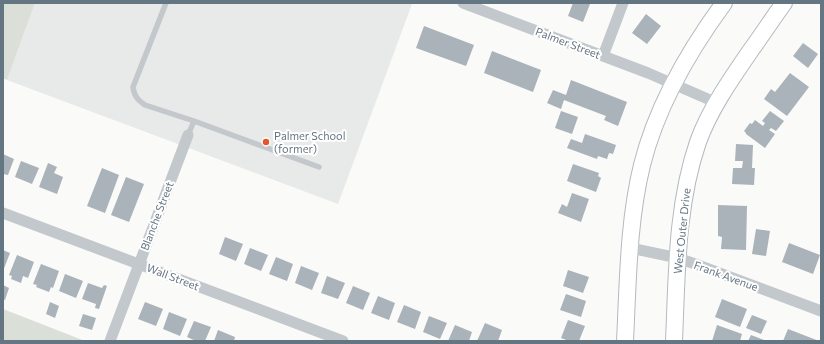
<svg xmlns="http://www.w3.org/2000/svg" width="824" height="344" font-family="Commissioner,sans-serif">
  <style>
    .built { fill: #e8e9e9 }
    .green { fill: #dadfd7 }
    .building { fill: #aab3b9 }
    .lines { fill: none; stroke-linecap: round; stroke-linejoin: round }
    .secondary-casing { stroke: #b3babf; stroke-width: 18 }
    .service { stroke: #c3c8cc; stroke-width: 5.5 }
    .minor { stroke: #c3c8cc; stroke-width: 11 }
    .secondary { stroke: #fff; stroke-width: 16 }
    .poi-dot { fill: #e4572e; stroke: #fff; stroke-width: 1.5 }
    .labels { text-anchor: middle; stroke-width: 4; stroke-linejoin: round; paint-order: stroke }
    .street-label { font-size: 11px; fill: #657683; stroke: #fff }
    .poi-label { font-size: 11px; fill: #657683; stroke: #fff; text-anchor: start }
  </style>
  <rect width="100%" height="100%" fill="#fafaf8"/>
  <path class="built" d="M35,3H411L412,4L338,204L7,80Z"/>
  <path class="green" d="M3,3H35L7,80L3,78Z
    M3,309L85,341H3Z"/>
  <path class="building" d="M573,3L590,4L583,22L568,16Z
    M646,14L661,26L647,44L632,33Z
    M424,26L474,45L466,66L416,48Z
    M803,43L818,54L808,68L793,56Z
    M492,51L541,70L533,92L484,73Z
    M790,73L809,87L787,116L764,99L771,89L775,92Z
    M571,80L627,102L618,126L604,120L606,116L564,100L561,109L547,103L553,90L566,95Z
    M561,111L578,117L572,134L555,128Z
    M770,111L784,121L776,131L771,128L769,130L775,134L765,148L746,134V133L744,131L750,123L752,124L755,120L763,126L765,123L762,121Z
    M585,134L616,145L613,154L609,153L607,159L598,156L597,159L567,148L571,139L582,143Z
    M736,144L753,145L752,168H755L754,185L732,184L733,168H742L743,161H735Z
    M3,154L14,159L8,175L3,174Z
    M21,161L39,168L32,184L15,177Z
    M48,163L57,167L54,173L63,177L57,194L39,187Z
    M573,164L599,173L598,176L601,178L596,192L567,181Z
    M102,168L119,175L105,213L87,206Z
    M126,177L144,184L129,222L111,215Z
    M572,193L589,199L581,222L558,213L562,204L567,207Z
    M718,205L747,206L746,250L721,249L722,237L718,236Z
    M756,229L770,231L766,256L752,254Z
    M225,237L243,244L236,261L219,254Z
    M789,243L820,255L813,274L782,262Z
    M250,248L268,255L261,271L244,264Z
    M3,250L10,253L3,271Z
    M17,255L34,262L28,278L23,276L21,283L11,279L12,276L9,275Z
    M276,257L293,264L287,281L269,274Z
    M41,264L59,271L53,288L51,287L49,292L36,287L37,285L33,284Z
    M301,266L319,273L312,290L295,283Z
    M568,270L589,277L583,293L563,286Z
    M65,274L83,281L76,298L59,291Z
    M327,276L345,283L338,299L321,293Z
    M88,283L102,288L104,285L107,286L99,309L95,308L96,304L82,299Z
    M3,285L9,288L5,300L3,299Z
    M353,286L370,293L363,310L346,303Z
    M566,294L586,301L581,317L560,310Z
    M378,296L395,303L389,320L371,313Z
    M722,299L747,309L740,327L715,317Z
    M50,302L59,306L55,318L46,314Z
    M145,302L163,309L156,326L138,319Z
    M404,305L421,312L415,329L397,322Z
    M169,312L187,319L180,336L163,329Z
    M83,314L96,318L92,330L79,326Z
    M752,315L767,321L761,334L746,328Z
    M429,316L447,323L440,339L423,332Z
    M568,320L585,326L579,341H569L561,338Z
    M194,321L211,327L205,341H196L187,337Z
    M485,323L502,330L498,341H477Z
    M455,325L472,332L469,341H448Z
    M717,325L742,334L740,341H712Z
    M788,329L819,341H783Z
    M218,330L235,337L234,341H214Z
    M751,335L767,341H748Z"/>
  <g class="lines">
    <defs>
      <path id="secondary" d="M625,341C628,283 628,222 642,165C657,105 688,52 724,3
        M674,341C677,275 676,206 698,142C710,109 731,79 751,50C762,35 773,18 784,3"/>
    </defs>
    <use href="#secondary" class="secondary-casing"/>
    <path class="service" d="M166,3L133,87C134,96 138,100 145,105L194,121L188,135
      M194,121L319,167"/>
    <path class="minor" d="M463,3L648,73L717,103
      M603,56L623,3
      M3,213L343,341
      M630,248L678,258L698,265L821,311
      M110,341L188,135"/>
    <use href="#secondary" class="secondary"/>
  </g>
  <circle class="poi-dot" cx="266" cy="142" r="4"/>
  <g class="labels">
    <g class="street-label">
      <text transform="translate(568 43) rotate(21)" y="4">Palmer Street</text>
      <text transform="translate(157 216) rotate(-69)" y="4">Blanche Street</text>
      <text transform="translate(682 231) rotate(-84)" y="4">West Outer Drive</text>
      <text transform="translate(726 276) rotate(20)" y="4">Frank Avenue</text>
      <text transform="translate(173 277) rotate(21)" y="4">Wall Street</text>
    </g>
    <g class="poi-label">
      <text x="274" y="140">Palmer School<tspan x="274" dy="13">(former)</tspan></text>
    </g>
  </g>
  <rect width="824" height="344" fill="none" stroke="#657683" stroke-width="8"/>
</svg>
